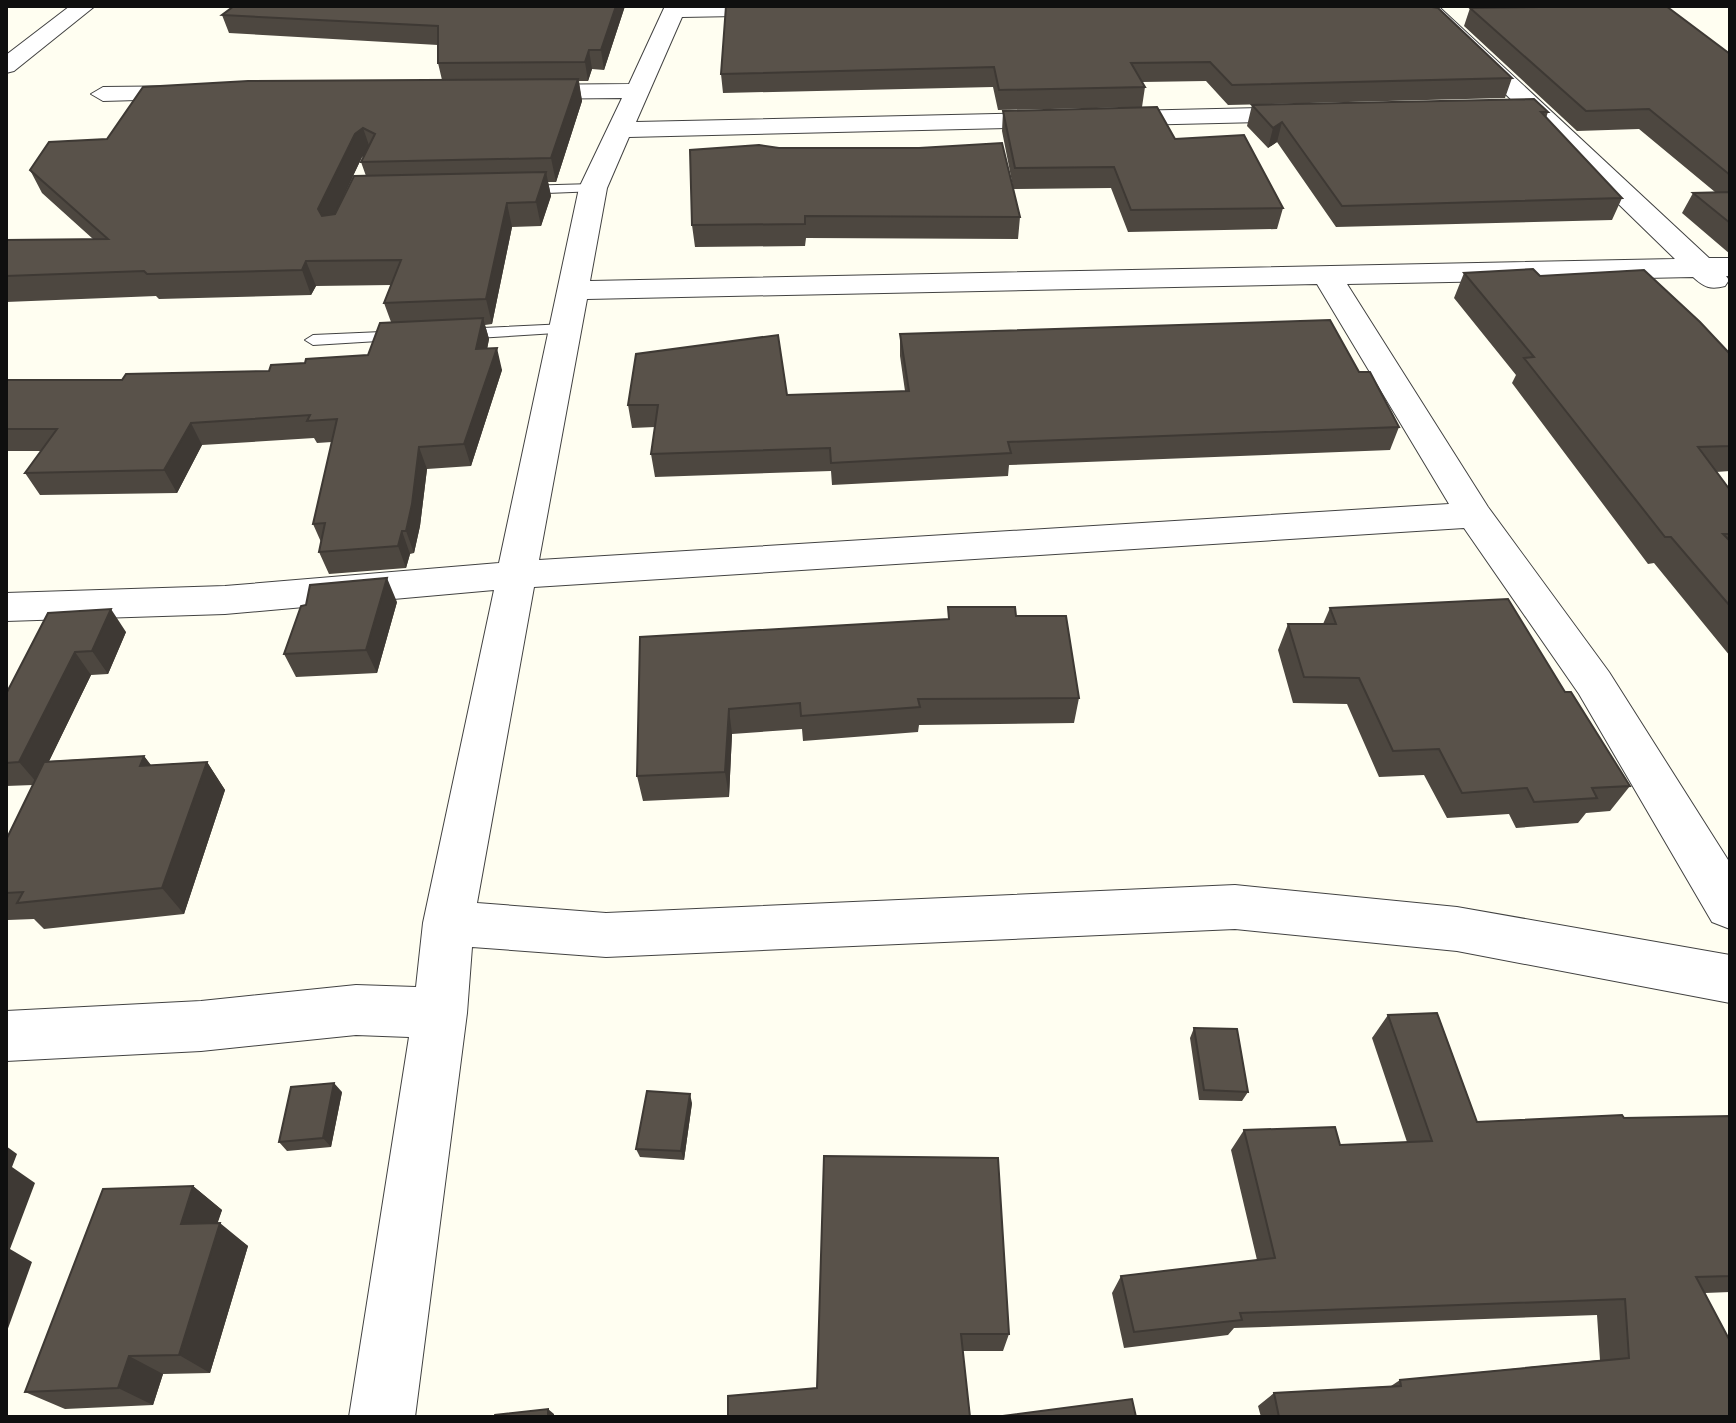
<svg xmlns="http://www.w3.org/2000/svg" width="1736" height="1423" font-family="'IBM Plex Serif',serif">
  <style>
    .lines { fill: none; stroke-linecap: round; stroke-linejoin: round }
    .service-casing { stroke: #424242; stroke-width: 2 }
    .minor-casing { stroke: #424242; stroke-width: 2 }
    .service { fill: #fff; fill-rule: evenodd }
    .minor { fill: #fff; fill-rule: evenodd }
    .wall { fill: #4d4740; fill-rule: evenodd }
    .shaded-wall { fill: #3e3934 }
    .building { fill: #59524a; stroke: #3e3934; stroke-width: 2 }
  </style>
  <rect width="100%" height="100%" fill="#fffef1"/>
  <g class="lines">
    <defs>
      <path id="service" d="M593,184L600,188L598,191L521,194L514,190L521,186Z
        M566,324L572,326V332L460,339L452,334L460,329Z
        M405,331L411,333V339L313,345L305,340L313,335Z"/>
      <path id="minor" d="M70,6H95L14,71L6,73V55Z
        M665,6H796L798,9L787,15L682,17L636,122L1307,107L1319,114L1307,121L629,137L607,188L590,281L1675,259L1415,6H1438L1709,258H1730V276H1726L1729,280L1725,286C1710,290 1704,287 1693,277L1347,284L1488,507L1609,672L1730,863V929L1712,922L1579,694L1464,528L534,587L477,903L606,913L1235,885L1457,907L1730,955V1003L1457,951L1235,929L606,957L472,947L467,1013L415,1417H349L409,1037L356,1035L201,1051L6,1061V1011L201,1001L356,985L416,987L423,923L494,590L225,614L6,621V593L225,586L499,563L579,188L622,98L522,99L510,92L522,85L629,84ZM1317,284L1449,504L539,560L587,299Z
        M197,86L206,88L209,93L206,98L103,101L91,94L103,87Z"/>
    </defs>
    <use href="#service" class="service-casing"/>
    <use href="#minor" class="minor-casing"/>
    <use href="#service" class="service"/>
    <use href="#minor" class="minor"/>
  </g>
  <path class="wall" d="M625,6L604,70L592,69L588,81H579L582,101L556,182H548L551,196L541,226L512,227L492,324L485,325L489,339L487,349L502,370L471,466L427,469L420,526L414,553L410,554L406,568L329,574L319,552L321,542L313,524L332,442L317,443L314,438L202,445L177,493L40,495L25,473L41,451H6V380H122L269,371L368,355L391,322L384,303L391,285L316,286L311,295L159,299L156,296L6,302V240L93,239L42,193L30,170L107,139L442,80L438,63V45L229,33L222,15ZM365,155L361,162L366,176L335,214L362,157Z
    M726,6L1512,78L1505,98L1228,105L1206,81L1142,82L1145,87L1142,107L998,110L993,87L723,93L721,74Z
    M1508,6H1666L1730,54V254L1682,213L1693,193L1715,192L1639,129L1577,131L1464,26L1470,8H1510Z
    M1252,105L1548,112L1546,118L1622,198L1612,220L1336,227L1277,142L1268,148L1247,126Z
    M1003,111L1175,139L1283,208L1277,229L1128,232L1111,188L1013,189L1020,217L1018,239L806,238L805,246L695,247L692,225L1013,187L1002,131Z
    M1464,273L1540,276L1730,354V471L1716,472L1730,490V656L1654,563L1648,564L1512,383L1516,375L1454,298Z
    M900,334L1359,372L1399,427L1390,450L1009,465L1008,476L832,485L831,471L655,477L651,454L655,427L632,428L628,405L787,395L905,391L900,356Z
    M397,602L377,673L296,677L284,654Z
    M948,607L1016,616L1079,698L1074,723L919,725L918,732L803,741L802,729L732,734L729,797L643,801L637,776L640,637L948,619Z
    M1330,608L1565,692L1630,786L1610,811L1586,813L1578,823L1516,828L1509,814L1447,818L1424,775L1379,777L1347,704L1293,703L1278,650L1288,624H1323Z
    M48,613L126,632L108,674L91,675L49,761L144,756L151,765L207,762L225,790L184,914L44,929L34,919L8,920L6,919V840L33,785L6,786V694Z
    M1388,1015L1477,1122L1730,1116V1292L1705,1293L1730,1417H1261L1258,1406L1274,1393L1391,1386L1400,1380L1600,1360L1597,1315L1234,1328L1228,1335L1124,1348L1112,1293L1121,1276L1257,1260L1231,1150L1244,1130L1340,1145L1407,1142L1372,1038Z
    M1194,1028L1248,1092L1242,1101L1199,1100L1190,1038Z
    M342,1092L331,1147L287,1151L279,1142Z
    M692,1103L684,1160L640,1157L636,1149Z
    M824,1156L1009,1334L1003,1351H963L817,1388Z
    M193,1186L222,1210L217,1223L248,1246L210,1373L163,1374L153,1405L65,1409L25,1392Z"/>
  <path class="shaded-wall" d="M616,6H625L604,70L601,50Z
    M589,50L592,69L588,81L585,62Z
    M578,79L582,101L556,182L551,158Z
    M1282,122L1277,142L1268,148L1273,128Z
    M363,128L371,151L362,157L326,233L318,209L355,134Z
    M546,172L551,196L541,226L536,202Z
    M507,203L512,227L492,324L486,299Z
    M306,261L316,286L311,295L302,270Z
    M483,318L489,339L483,370L476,349Z
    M497,348L502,370L471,466L464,444Z
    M191,423L202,445L177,493L164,470Z
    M419,447L427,469L420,526L414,553L406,531Z
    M402,531L410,554L406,568L398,546Z
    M387,578L397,602L377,673L366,650Z
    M111,609L126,632L108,674L92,651Z
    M75,652L91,675L38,784L19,762Z
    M729,709L732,734L729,797L725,772Z
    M144,756L164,784L140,766Z
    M207,762L225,790L184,914L162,888Z
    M334,1083L342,1092L331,1147L323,1138Z
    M690,1094L692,1103L684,1160L681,1151Z
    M6,1146L17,1154L12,1167L35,1183L10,1249L32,1262L6,1334Z
    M193,1186L222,1210L210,1246L181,1224Z
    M220,1223L248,1246L210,1373L179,1355Z
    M129,1356L163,1374L153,1405L118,1388Z
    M548,1409L554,1414V1417H548Z"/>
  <path class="building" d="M234,6H616L601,50H589L585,62L438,63V26L222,15Z
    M726,6H1426L1438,8L1512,78L1232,85L1210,62L1131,63L1145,87L999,90L994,67L721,74Z
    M1536,6H1666L1730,54V175L1649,109L1586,111L1470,8L1537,7Z
    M578,79L551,158L361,162L375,134L363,128L355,134L318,209L322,216L335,214L354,176L546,172L536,202L507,203L486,299L384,303L401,260L306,261L302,270L147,274L144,271L6,276V240L108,239L30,170L49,142L107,139L143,87L248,81Z
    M1534,99L1548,112H1541L1622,198L1342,206L1282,122L1273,128L1252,105Z
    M1157,107L1175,139L1244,135L1283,208L1131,210L1114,167L1015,168L1003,111Z
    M1002,143L1020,217L805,216V224L692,225L690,150L759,145L779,148H919Z
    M1730,192V223L1693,193Z
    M1533,269L1540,276L1644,270L1700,322L1730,354V446L1698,447L1730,490V534H1723L1730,541V606L1671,537H1665L1524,358L1534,357L1464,273Z
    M483,318L476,349L497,348L464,444L419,447L412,504L406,531H402L398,546L319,552L325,523L313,524L337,419L307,421L310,415L191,423L164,470L25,473L57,429H6V380H122L126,374L269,371L271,365L305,363L306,359L368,355L380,323Z
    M1330,320L1359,372H1370L1399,427L1008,442L1011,453L831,463L830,448L651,454L658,405H628L636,354L778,335L787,395L909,391L900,334Z
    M387,578L366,650L284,654L301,606L306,605L310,585Z
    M1508,599L1565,692H1571L1630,786L1592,788L1597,798L1534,802L1527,788L1462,793L1439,749L1393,751L1359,678L1304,677L1288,624H1336L1330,608Z
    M948,607H1015L1016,616H1066L1079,698L918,699L920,707L801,716L800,703L729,709L725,772L637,776L640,637L949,619Z
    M111,609L92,651L75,652L19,762L6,763V694L48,613Z
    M144,756L140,766L207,762L162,888L17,903L23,892L6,893V840L44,762Z
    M1437,1013L1477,1122L1622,1115L1624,1118L1730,1116V1276L1696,1277L1730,1341V1417H1279L1274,1393L1401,1386L1400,1380L1629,1358L1625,1299L1240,1313L1242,1320L1134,1332L1121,1276L1275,1258L1244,1130L1335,1127L1340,1145L1432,1141L1388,1015Z
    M1194,1028L1237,1029L1248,1092L1204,1090Z
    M334,1083L323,1138L279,1142L291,1087Z
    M647,1091L690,1094L681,1151L636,1149Z
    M824,1156L998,1158L1009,1334H961L970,1417H728V1396L817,1388Z
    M193,1186L181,1224L220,1223L179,1355L129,1356L118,1388L25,1392L103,1189Z
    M1132,1399L1136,1417H995Z
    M548,1409V1417H494L495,1415Z"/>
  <rect width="1736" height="1423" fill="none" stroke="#0f0f0f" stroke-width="16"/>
</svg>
